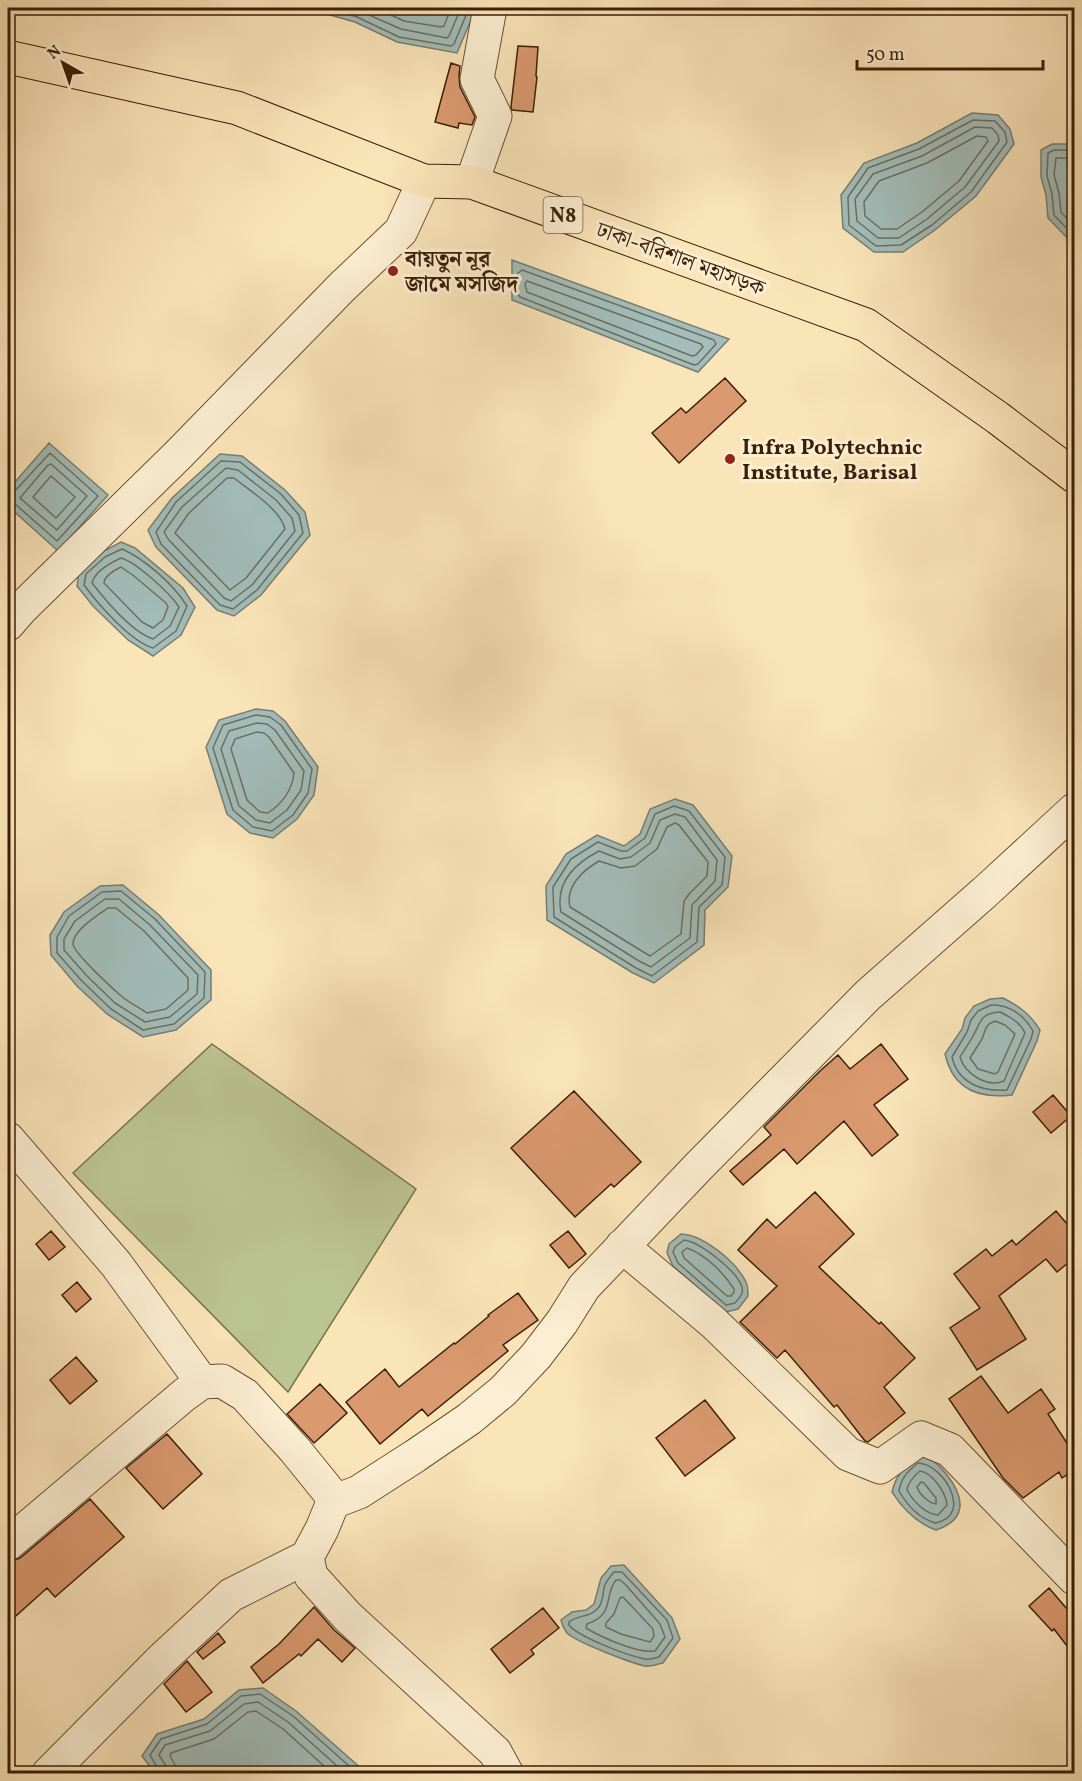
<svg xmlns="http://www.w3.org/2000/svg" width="1082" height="1781" font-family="Vollkorn,'Noto Serif Bengali',serif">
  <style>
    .green { fill: #bbc591; stroke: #7b724c; stroke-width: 1.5 }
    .water { fill: #a2bdba; stroke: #797d72; stroke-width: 1.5 }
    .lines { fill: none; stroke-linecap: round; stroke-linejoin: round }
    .shore { stroke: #6e6e60; stroke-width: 1.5 }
    .building { fill: #da996f; stroke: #3b1e06; stroke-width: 1.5 }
    .minor-casing { stroke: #6b5033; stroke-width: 35 }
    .highway-casing { stroke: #3b1e06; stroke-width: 35 }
    .minor { stroke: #fceed2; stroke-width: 33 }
    .highway { stroke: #fae5b9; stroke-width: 33 }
    .poi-dot { fill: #8f2418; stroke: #fceed2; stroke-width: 2 }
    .labels { text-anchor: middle; stroke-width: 6; stroke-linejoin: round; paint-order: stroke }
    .shield { fill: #fceed2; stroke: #755c43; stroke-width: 1.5 }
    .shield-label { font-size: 21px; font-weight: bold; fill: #3b1e06 }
    .poi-label { font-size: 22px; font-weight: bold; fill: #3b1e06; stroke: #fceed2; text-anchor: start }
    .street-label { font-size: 22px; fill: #3b1e06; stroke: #fceed2 }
  </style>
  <rect width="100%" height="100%" fill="#fae5b9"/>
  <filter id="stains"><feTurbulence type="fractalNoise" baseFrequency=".00333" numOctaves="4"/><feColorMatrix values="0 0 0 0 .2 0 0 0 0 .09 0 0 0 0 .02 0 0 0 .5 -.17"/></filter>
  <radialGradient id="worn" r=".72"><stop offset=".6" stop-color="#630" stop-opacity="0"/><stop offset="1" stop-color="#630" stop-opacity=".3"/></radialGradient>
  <path class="green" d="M212,1044L416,1189L288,1392L73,1173Z"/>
  <path class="water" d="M326,8H476L457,53L397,42L355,22L323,13Z
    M972,113L998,115L1010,129L1014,144L976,196L935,230L903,252H874L843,228L841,195L864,163L917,143Z
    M1052,144H1074V245L1048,218L1046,195L1041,177V150Z
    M512,260L729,339L698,372L512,300Z
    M49,443L108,495L58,551L8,506V490Z
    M220,454L242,456L285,490L305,512L310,535L261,595L234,616L217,610L156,547L148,530L172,498Z
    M121,542L135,548L183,588L195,607L181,635L153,656L128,640L93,606L77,586L79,572L102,552Z
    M256,709L273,711L285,721L318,767L314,795L297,819L273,838L250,833L227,814L206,747L219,720Z
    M675,799L693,805L732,856L728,887L705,910L704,945L654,983L633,973L547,920L546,886L566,854L597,835L624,846L640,834L650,809Z
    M123,885L159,915L211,970V1000L176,1030L143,1037L107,1014L77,986L51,955L50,935L64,912L100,886Z
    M1003,998C1019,1006 1030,1014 1040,1030L1037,1041L1012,1095C979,1099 953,1090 945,1054L962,1029L965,1018L974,1006L990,999Z
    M681,1234C704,1235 736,1262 746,1282C748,1286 748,1292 748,1296L738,1309L726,1312L673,1266L667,1253L669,1244Z
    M917,1456C922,1457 926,1457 930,1459C938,1463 942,1469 947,1475C965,1498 967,1520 936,1530C916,1523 903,1509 892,1492C896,1475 904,1467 917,1456Z
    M624,1565L672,1618L680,1639L663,1663C657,1664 650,1667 645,1666C631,1663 576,1642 567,1633C564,1629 562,1625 561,1620L572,1612L586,1610L594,1604L601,1578L611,1566Z
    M263,1688L296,1711L363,1770L365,1773H155L142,1756L157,1734L204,1719L239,1690Z"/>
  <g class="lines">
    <path class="shore" d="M331,8L333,10L357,17L399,37L451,46L454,44L469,8
      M353,8L401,29L447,38L449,36L461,8
      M376,8L404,21L441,27L444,26L451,8
      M973,120L995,121L1005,132L1007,142L971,192L932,225L901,245L876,246L849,225L848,197L868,168L919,149Z
      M975,127L992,128L998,135L999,141L965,187L927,219L899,238H878L857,221L855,199L873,174L922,156Z
      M977,136L986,137L988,141L959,181L922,212L897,229H881L865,216L864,202L879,181L927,163Z
      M1074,150H1054L1048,153L1047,176L1052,194L1054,215L1074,236
      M1074,158H1056L1054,175L1059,193L1061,212L1074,226
      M522,270L714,340L716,344L698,364L694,365L520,297L518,294V273Z
      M527,281L701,344L703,347L696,355L692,356L527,292L525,284Z
      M221,461L240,462L281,494L299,515L303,533L257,590L233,609L220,605L161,544L156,532L176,502Z
      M51,464L87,496L57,530L20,498L48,465Z
      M226,468L238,470L276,500L292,518L295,531L252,585L231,601L224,598L168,539L164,532L182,507Z
      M51,476L75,497L56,518L33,497Z
      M227,478H234C249,490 281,510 285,529L246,578L230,590L175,533L189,513Z
      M8,494L14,492L50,453L98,496L57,541L14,503L8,502
      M122,549C145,559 174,585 187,606L176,631L153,648C130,641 98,604 84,585L86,574L105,557Z
      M121,558C136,562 170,593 179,607L170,626L153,639C132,632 106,601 92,583C95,571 110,563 121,558Z
      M121,567L134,576L166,603L168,607L163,620L153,628L142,622L104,583C104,576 115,570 121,567Z
      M256,715L270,717L281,725L312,769L308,793L293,815L272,831L253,827L233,810L213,748L223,725Z
      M257,723L267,724L275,730L304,771L301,790L287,810L270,823L256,820L239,806L221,749L229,731Z
      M257,732L264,733L269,737L294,773C292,791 283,803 268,813L260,812L247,800L231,749L235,739Z
      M674,806L689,811L725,857L722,885L699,907L697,942L652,976L636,968L554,917L553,887L571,859L598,842L621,851H627L645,838L655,814Z
      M675,814L685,817L717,860L715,881L692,905L690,938L651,967L639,961L561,912C555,883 574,864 599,851L620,859L631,857L650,843L660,820Z
      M675,823L679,825L708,862L707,876L689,894L684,901L681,934L650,956L570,907C565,887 582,871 599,861L621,868L635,866L657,849L667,827Z
      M121,891L155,919L205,972L204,998L174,1024L143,1030L111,1009L82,981L57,953V937L69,916L102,892Z
      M119,899L150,925L198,975L197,994L170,1017L145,1022L115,1003L87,976L64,950V939L75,921L105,899Z
      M108,908H116L144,931L188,978V990L166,1009L147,1013C138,1007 128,1002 120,995C112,988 73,952 73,944C73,930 98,915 108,908Z
      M991,1005C1009,1004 1024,1015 1033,1031L1031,1039L1007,1090C982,1092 958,1083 952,1057L967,1032L971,1020L978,1011Z
      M1000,1012C1010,1017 1020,1022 1025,1033L1004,1081C987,1088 965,1074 960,1057C964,1050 969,1044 973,1036C981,1022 980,1013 1000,1012Z
      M995,1021L1005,1025L1015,1034L998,1072L995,1074L978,1069L970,1058L982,1039L986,1028L989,1024Z
      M684,1240C700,1242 737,1271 742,1287C744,1294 739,1298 735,1303L726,1305L678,1263L673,1252L675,1247Z
      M687,1248C706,1255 723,1272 734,1289V1292L731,1296H727L684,1258L682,1252Z
      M918,1463C944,1464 974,1516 935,1523C919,1518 907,1505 899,1491C901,1478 908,1471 918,1463Z
      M920,1471C933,1473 946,1493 947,1505L938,1515C925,1514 913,1501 907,1490C908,1482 914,1476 920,1471Z
      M921,1482L924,1483L936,1498V1504C929,1503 919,1494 917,1487Z
      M614,1572H622L667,1620L673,1638L659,1657C654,1658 649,1660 645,1659C629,1656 578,1637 569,1625V1622C579,1614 591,1618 599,1607C603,1601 603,1595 604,1588C605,1582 610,1577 614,1572Z
      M616,1580H620L625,1584L660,1624L665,1637L655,1651C638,1654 601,1637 586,1628L587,1624C616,1614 603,1596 616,1580Z
      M623,1597L653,1629L654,1636L650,1642L621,1634L606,1627V1623L614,1614L620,1598Z
      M159,1774L158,1769L150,1755L161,1739L207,1724L241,1696L260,1694L293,1716L358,1774
      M167,1774L166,1766L159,1755L165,1745L210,1731L244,1704L258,1702L288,1722L346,1774
      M176,1774L175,1765L170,1756L171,1753L214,1739L248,1712L256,1711L283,1729L333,1774"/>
  </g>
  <path class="building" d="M518,46L538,47L536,76L537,77L533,112L512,110L511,107Z
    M451,63L460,66L459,76L460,87L475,117L472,125L459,123L458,128L435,122Z
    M725,378L746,401L679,463L652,433L681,408L686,413Z
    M881,1044L908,1079L874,1105L898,1135L872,1156L844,1121L797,1164L784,1149L743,1185L730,1171L771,1135L764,1127L820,1071L838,1055L850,1069Z
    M574,1091L641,1162L614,1187L611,1184L575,1217L511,1148Z
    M1053,1095L1071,1116L1051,1133L1033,1112Z
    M815,1192L854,1234L819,1267L879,1324L881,1322L915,1358L884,1387L905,1413L868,1442L865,1441L837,1405L834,1407L785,1350L777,1358L740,1322L777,1286L738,1250L767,1219L776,1228Z
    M1056,1211L1074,1232V1258L1057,1272L1046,1259L999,1296L1026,1339L977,1370L950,1328L980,1308L954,1274L986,1249L992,1256L1012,1240L1016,1245Z
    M51,1231L65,1247L49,1260L36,1244Z
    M568,1231L586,1254L569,1268L550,1245Z
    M77,1282L91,1299L76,1312L62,1295Z
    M518,1293L538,1320L503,1345L508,1351L428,1416L422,1409L380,1444L346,1402L385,1369L399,1387L454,1343L455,1344L489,1316L488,1315Z
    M76,1357L97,1381L70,1404L50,1380Z
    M981,1376L1008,1413L1041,1389L1055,1409L1048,1414L1074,1454V1470L1062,1478L1059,1472L1023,1498L1003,1478L949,1399Z
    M320,1384L347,1413L314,1443L287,1414Z
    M705,1400L735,1438L685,1476L656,1438Z
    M167,1434L202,1474L163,1509L126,1468Z
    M90,1499L124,1537L55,1597L47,1588L8,1623V1562L20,1558Z
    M1049,1588L1074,1617V1655L1054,1629L1052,1631L1029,1606Z
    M314,1607L334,1630L355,1648L342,1662L318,1639L301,1656L299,1654L263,1683L251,1667L279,1644Z
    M543,1608L559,1628L531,1650L534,1654L510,1673L491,1649Z
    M218,1633L225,1642L203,1659L197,1652Z
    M187,1661L212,1692L186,1712L164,1684Z"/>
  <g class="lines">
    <defs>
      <path id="minor" d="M472,182L495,116L477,79L490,8
        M8,624L21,609L179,454L342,287L401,231L424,181
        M8,1139L116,1264L202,1382
        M622,1246L714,1323L848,1454L880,1467L921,1438L950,1450L1074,1578
        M8,1544L184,1395L202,1382L222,1381L245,1395L295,1450L329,1492L333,1502
        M48,1774L162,1659L231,1595L307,1557
        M507,1774L495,1752L348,1617L311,1576L307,1557L322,1529L333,1502L359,1492L415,1456L469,1419L503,1391L536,1356L562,1322L584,1287L699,1166L868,995L985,892L1074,810"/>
      <path id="highway" d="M8,57L237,108L424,181L472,182L866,325L998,418L1074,476"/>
    </defs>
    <use href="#minor" class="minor-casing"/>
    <use href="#highway" class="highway-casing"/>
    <use href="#minor" class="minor"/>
    <use href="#highway" class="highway"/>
  </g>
  <g class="poi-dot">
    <circle cx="393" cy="271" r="6"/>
    <circle cx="730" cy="459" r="6"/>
  </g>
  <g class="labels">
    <rect class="shield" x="543.5" y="197" width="39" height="36" rx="4.5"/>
    <g class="shield-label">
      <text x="563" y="222">N8</text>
    </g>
    <g class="poi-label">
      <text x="405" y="266">বায়তুন নূর<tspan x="405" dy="25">জামে মসজিদ</tspan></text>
      <text x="742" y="454">Infra Polytechnic<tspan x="742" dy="25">Institute, Barisal</tspan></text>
    </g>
    <g class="street-label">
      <text transform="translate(681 258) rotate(20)" y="8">ঢাকা-বরিশাল মহাসড়ক</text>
    </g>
  </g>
  <rect width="1082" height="1781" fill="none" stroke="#fae5b9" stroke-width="30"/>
  <rect x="9" y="9" width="1064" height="1763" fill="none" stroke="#3b1e06" stroke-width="3"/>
  <rect x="15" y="15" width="1052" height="1751" fill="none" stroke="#3b1e06" stroke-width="1.5"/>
  <g transform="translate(63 63) rotate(320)" stroke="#fceed2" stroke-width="4.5" paint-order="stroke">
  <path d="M0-4.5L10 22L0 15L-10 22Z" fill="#3b1e06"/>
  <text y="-9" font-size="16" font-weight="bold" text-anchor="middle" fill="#3b1e06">N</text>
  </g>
  <path d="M857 60v9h186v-9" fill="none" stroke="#3b1e06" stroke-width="3"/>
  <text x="866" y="60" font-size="18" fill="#3b1e06" stroke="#fceed2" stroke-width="4.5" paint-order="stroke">50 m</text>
  <rect width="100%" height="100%" filter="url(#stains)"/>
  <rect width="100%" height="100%" fill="url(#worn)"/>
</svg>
